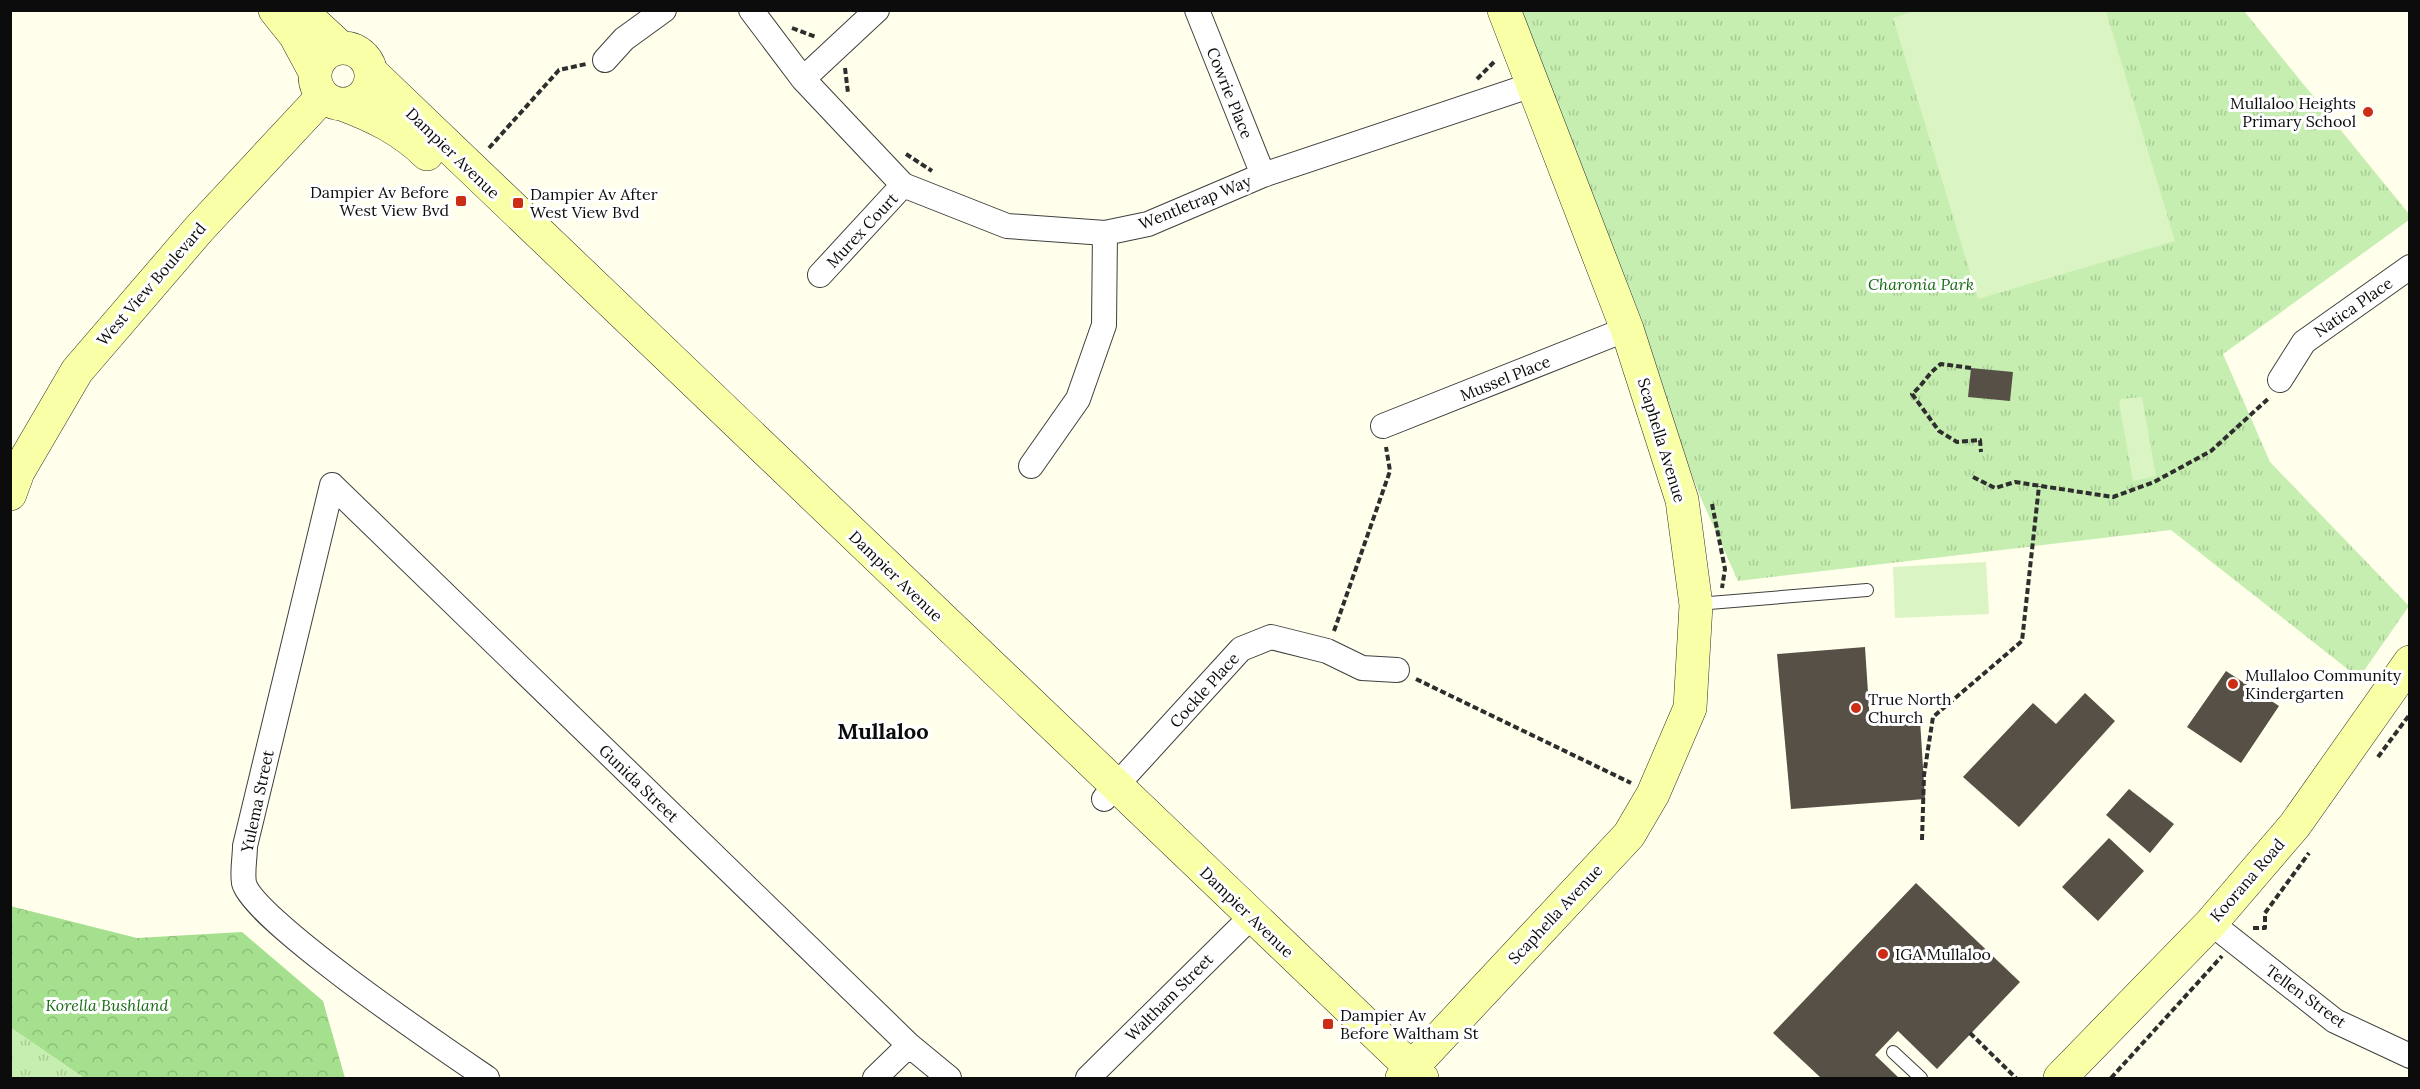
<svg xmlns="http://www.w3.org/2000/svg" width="2420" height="1089" font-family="Lora,serif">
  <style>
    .forest { fill: url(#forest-crowns) }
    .park { fill: url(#park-tufts) }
    .pitch { fill: #dbf4c3 }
    .building { fill: #565047 }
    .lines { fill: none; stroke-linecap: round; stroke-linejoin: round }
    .lane-casing { stroke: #3f3f3f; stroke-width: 14 }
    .street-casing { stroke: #3f3f3f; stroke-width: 26 }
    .secondary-casing { stroke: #2e2e2e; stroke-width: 34 }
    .path { stroke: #2e2e2e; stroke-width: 4; stroke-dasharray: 6 3; stroke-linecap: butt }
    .lane { stroke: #fff; stroke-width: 12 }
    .street { stroke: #fff; stroke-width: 24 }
    .secondary { stroke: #f9ffa6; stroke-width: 33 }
    .poi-dot { fill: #cb2d15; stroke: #fff; stroke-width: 2 }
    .labels { text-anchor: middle; stroke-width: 6; stroke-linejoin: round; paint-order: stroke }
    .street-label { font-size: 16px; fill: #0c0c0c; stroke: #fff }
    .poi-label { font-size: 16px; fill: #0c0c0c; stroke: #fff; text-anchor: start }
    .park-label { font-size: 16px; font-style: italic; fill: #186b16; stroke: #fff }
    .district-label { font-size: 22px; font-weight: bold; fill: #0c0c0c; stroke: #fff }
  </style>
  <defs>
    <pattern id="forest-crowns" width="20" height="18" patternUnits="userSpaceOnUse" patternTransform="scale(1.5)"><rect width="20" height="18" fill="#a5e08e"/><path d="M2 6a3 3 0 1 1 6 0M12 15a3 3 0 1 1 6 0" fill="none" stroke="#8dbf79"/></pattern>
    <pattern id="park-tufts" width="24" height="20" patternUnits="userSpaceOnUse" patternTransform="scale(1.5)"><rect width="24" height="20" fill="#c6eeb0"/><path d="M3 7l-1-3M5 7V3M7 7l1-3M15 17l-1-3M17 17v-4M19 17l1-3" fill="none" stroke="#a9cb96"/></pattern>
  </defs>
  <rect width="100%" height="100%" fill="#ffffeb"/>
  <path class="forest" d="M10,906L137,938L242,932L323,1001L345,1078H84L11,1028Z"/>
  <path class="park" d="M1515,11H2244L2409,214V220L2223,354L2270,462L2409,606L2359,678L2171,530L1738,581L1700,496Z
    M10,1028H11L84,1078H11Z"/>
  <path class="pitch" d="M1918,10L2106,11L2175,241L1978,299L1893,18Z
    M2142,397L2156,476L2133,481L2119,402L2121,399Z
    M1986,562L1989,614L1895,618L1893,567Z"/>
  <path class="building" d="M1971,368L2013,372L2010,401L1968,397Z
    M1865,647L1870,723L1920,720L1925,799L1791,809L1777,654Z
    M2226,671L2279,706L2241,763L2187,727Z
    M2085,693L2115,721L2019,827L1963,777L2033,703L2056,724Z
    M2129,789L2174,824L2150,853L2106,815Z
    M2109,838L2144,871L2098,921L2062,887Z
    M1916,883L2020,982L1937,1069L1898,1031L1875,1055L1899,1078H1821L1773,1033Z"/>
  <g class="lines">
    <defs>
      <path id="lane" d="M1697,604L1867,590
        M1893,1052L1921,1078"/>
      <path id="street" d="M751,10L803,79L903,185L1007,226L1105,233L1148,224L1263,175L1532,85
        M1197,10L1263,175
        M605,60L624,39L664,10
        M803,79L877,10
        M820,275L903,185
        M2280,380L2304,342L2410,267
        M1383,426L1627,329
        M1031,466L1078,399L1104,325L1105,233
        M332,485L909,1045L949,1078
        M332,485L245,846C245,857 242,872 244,883C253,920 446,1050 487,1078
        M1104,799L1241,649L1271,637L1327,651L1362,668L1397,670
        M2211,923L2335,1021L2410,1056
        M875,1078L909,1045
        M1088,1078L1252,916"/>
      <path id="secondary" d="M275,10L295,35L315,72
        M300,10L341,48
        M315 76a28 28 0 1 1 56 0a28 28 0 1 1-56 0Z
        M371,72L1422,1078
        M342,104C374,116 403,130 427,154
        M10,494L18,472L77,371L199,229L323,96
        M1402,1078L1629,835L1653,794L1690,708L1696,605L1682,500L1627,329L1504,10
        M2060,1078L2211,923L2295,825L2410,662"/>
    </defs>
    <use href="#lane" class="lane-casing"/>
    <use href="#street" class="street-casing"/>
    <use href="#secondary" class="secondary-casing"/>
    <path class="path" d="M792,28L816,37
      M845,68L848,93
      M1477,79L1495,61
      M489,148L559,70L586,64
      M906,154L932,171
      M1971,368L1941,364C1928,373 1924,384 1912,394L1939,431L1957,442L1980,440L1981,452
      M1973,477L1995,488L2015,482L2113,497L2154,482L2211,451L2269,398
      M1712,504L1725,569L1722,588
      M1334,631L1390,471L1386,447
      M1416,679L1631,783
      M2378,757L2410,714
      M1922,840L1924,775L1933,717L2022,641L2039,486
      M2253,928H2265V913L2309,853
      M1970,1033L2016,1078
      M2111,1078L2222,956"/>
    <use href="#lane" class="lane"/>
    <use href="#street" class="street"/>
    <use href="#secondary" class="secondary"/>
  </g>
  <g class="poi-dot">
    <circle cx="2368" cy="112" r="6"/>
    <rect x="455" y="195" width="12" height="12" rx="3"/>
    <rect x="512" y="197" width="12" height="12" rx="3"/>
    <circle cx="2233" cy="684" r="6"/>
    <circle cx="1856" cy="708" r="6"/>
    <circle cx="1883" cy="954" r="6"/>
    <rect x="1322" y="1018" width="12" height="12" rx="3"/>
  </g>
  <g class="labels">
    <g class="street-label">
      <text transform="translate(1230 93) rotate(68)" y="6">Cowrie Place</text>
      <text transform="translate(453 153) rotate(44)" y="6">Dampier Avenue</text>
      <text transform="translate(1195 202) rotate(-22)" y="6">Wentletrap Way</text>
      <text transform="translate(862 230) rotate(-47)" y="6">Murex Court</text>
      <text transform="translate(151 284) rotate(-49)" y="6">West View Boulevard</text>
      <text transform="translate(2353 307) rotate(-35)" y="6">Natica Place</text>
      <text transform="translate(1505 378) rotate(-22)" y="6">Mussel Place</text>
      <text transform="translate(1662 440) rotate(73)" y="6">Scaphella Avenue</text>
      <text transform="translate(896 576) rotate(44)" y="6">Dampier Avenue</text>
      <text transform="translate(1204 690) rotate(-48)" y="6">Cockle Place</text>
      <text transform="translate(639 783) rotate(44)" y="6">Gunida Street</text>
      <text transform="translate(257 801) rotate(-78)" y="6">Yulema Street</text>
      <text transform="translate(2247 880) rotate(-49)" y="6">Koorana Road</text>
      <text transform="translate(1247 912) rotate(44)" y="6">Dampier Avenue</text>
      <text transform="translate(1555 914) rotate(-47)" y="6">Scaphella Avenue</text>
      <text transform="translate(2306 996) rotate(36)" y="6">Tellen Street</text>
      <text transform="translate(1169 997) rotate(-45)" y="6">Waltham Street</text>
    </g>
    <g class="poi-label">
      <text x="2356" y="109" text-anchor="end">Mullaloo Heights<tspan x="2356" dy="18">Primary School</tspan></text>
      <text x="449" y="198" text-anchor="end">Dampier Av Before<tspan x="449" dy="18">West View Bvd</tspan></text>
      <text x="530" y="200">Dampier Av After<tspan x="530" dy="18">West View Bvd</tspan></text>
      <text x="2245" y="681">Mullaloo Community<tspan x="2245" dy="18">Kindergarten</tspan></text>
      <text x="1868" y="705">True North<tspan x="1868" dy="18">Church</tspan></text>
      <text x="1895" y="960">IGA Mullaloo</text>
      <text x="1340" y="1021">Dampier Av<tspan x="1340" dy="18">Before Waltham St</tspan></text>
    </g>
    <g class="park-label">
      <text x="1921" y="290">Charonia Park</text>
      <text x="107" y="1011">Korella Bushland</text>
    </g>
    <g class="district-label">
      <text x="883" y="739">Mullaloo</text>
    </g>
  </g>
  <rect width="2420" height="1089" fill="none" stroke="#0c0c0c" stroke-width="24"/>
</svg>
